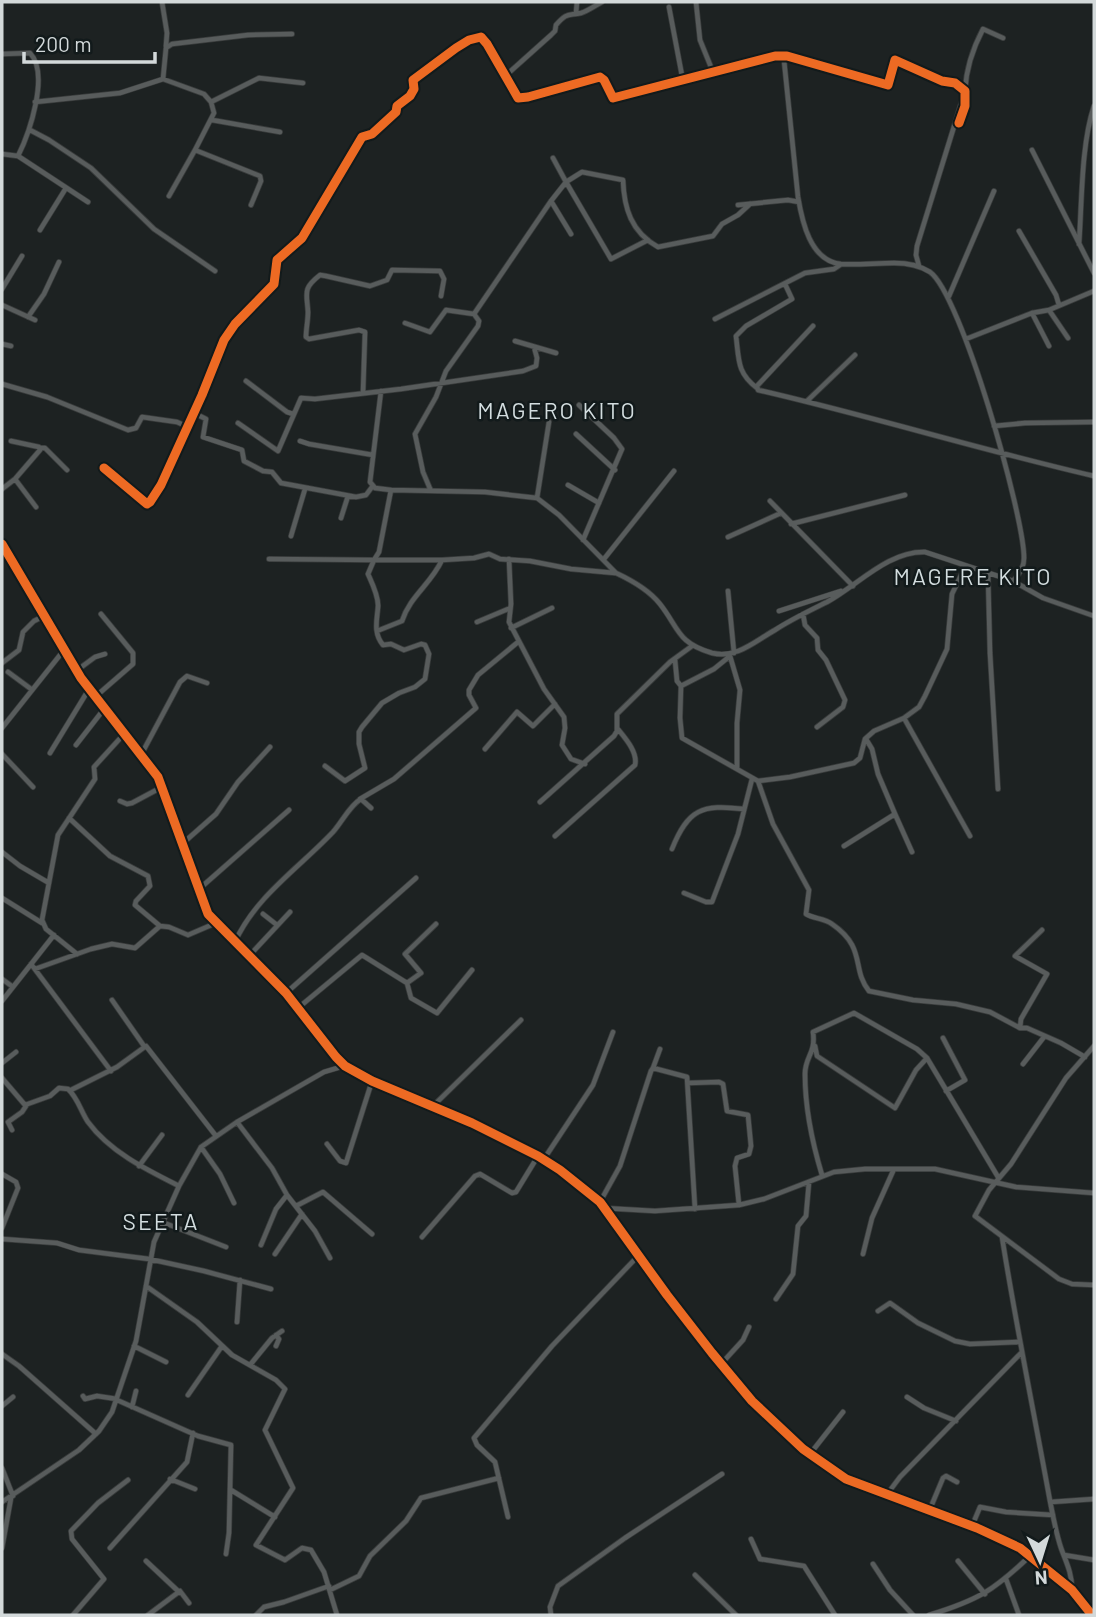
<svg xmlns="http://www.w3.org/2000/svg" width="1096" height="1617" font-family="Barlow,sans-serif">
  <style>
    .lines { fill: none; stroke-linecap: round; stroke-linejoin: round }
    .minor-casing { stroke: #393c3c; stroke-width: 6 }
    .minor { stroke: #585c5c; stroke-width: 4.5 }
    .cycleway-casing { stroke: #121a1b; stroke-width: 13 }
    .cycleway { stroke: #ed6a23; stroke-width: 9 }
    .labels { text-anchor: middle; stroke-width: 5; stroke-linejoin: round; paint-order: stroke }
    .quarter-label { font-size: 23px; letter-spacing: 2px; fill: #d3dddf; stroke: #121a1b }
  </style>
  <rect width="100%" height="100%" fill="#1d2222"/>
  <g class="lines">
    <defs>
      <path id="minor" d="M162,2L167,33L166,46
        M696,2L700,40L713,72
        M669,7L683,81
        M576,13L577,2
        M2,54L30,53C50,74 29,134 18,156
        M779,57L784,60L798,197C802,221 810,261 841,264C858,265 876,263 894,263C906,263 919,265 930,272C961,294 1024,515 1024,558C1024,566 1019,575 1013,581
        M504,77L551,35L555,31L556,25C567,12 568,16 581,13C588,11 596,5 602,2
        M163,79L166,48L172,44L248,35L292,34
        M35,102L120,93L163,79L204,94L211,102L214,113L195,150L260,176L261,181L251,205
        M211,102L259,78L303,83
        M212,120L280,132
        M30,130L49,140L91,168L154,229L215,271
        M1032,150L1094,273
        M2,154L18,156L88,202
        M553,158L566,182L582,172L623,180C624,208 631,232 658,247L713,236L722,224L738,215L750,204
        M169,196L195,150
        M551,201L571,234
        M738,205L788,200L799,202
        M40,230L66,188
        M1019,231L1056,295L1059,305
        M1079,244C1082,202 1081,145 1094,106
        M919,266L916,255L917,246L965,91C966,70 973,48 983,29L1003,38
        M2,289L22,256
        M949,296L994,191
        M2,305L35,320
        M1032,313L1049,346
        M474,314L551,201L566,182L611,259L648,240
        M28,317L44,294L59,262
        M715,319L805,273L834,269L840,265
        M405,323L430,332L446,310L474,314L479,321L478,326L446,371L436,397L415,434L423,472L431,491
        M813,326L757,386L758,390C871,416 981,450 1094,476
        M1068,338L1049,310L1094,291
        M966,339L1032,313L1049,310
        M515,341L556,353
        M2,344L11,346
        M246,381L287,412L293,414
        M2,384L47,397L128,430L136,428L142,417L177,422L188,427
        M757,388C737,373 739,360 736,336L746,326L792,299L785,284
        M381,391L370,482L375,488L391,490
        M363,393L365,332L359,330L309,339L306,337C306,329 308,321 308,312C307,293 302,289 320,275L326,276L370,286L387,280L392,270L440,271L444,279L441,296
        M807,401L855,355
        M579,405L614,438L622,449L583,540
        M194,413L206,419L203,437L242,450L244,461L263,471L272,472L281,483L356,497L366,495L372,487
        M238,423L278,451L301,398L315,399L401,389L523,371L536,366L537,358L534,347
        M994,426L1025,423L1094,422
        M576,434L615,470
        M300,441L309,444L373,455
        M40,448H45L67,470
        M104,468L147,504L150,502L161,485L202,395L224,340L235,324L274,284L277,260L302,238L362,137L372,134L396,112L397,106L410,96L414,89L413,80L456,48L469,40L481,37L487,44L518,98L528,97L600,77L604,80L613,98L775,56H787L888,85L895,60L942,81L955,83L965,91V106L959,123
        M15,479L36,507
        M568,485L599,503
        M2,489L15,479L40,450L39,447L11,441
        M537,498L549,422
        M770,501L853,586
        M341,518L348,496
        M791,524L905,495
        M291,536L305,489
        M728,537L781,513
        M2,544L81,678L158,777L208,914L286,993L336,1057L345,1066L372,1081L472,1123L538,1156L560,1170L600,1202L667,1295L712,1353L752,1401L803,1449L846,1479L977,1528L1020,1548L1072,1590L1092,1615
        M269,559L374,560L379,552L391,490L485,492L537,498L559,515L616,573C631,580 649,590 660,604C679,628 677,643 712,653C737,659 755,641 775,630C792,619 809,611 827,602C858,585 888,551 925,552L1013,581L1043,598L1094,616
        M509,559L511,604L509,622L544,689L564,717L565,728L562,745L571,759L585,764
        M604,559L674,471
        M965,567L952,594L947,649L925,696L919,707L904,718L874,731L865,739L860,758L854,763L790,777L758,781L773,824L809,890L806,914C814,919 824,918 832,924C867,948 851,969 869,991L913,1000L956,1004L990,1012L1020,1028H1027L1061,1043L1085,1057
        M988,574L990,653L998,789
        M728,591L734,653
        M779,611L841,591
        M803,614L805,625L817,638L818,650L826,660L845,700L843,707L817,727
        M477,622L508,609
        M511,628L552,608
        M377,631L402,621C410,596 431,584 442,560L474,558L489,554L500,559L530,561L571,569L615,573
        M730,656L740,690L737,723V769
        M675,660L677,681L681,686L680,718L682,738L758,781
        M2,663L19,650L23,632L34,621L44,616
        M76,671L95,657L105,654
        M8,672L31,689
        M681,686L714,669L730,656
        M95,697L133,664V653L101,614
        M904,718L970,836
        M2,728L64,650
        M76,745L104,709
        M485,749L517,712L533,726L555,704
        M50,753L89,689
        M2,754L33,787
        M141,755L180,682L187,676L207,683
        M325,766L345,781L365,768L359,744V732L362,727L382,703L399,693L415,687L425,679L429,654L425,645L421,644L404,650L391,644L383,645C373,633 377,620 378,607C379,597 372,583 368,574L374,560H442
        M360,799L394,779L476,708L469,695V690L478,675L518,642
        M120,801L127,804L132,803L162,787
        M540,802L614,736L617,731V714L670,662L692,646
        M895,814L912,852
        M69,818L110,856L148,876L150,886L136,901L135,905L160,926
        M555,836L635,765C638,752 625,738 617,728
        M182,844L216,814L238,782L270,747
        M844,846L895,814L878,774L872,749L866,739
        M672,849C688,809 702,804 744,809
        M2,852L20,866L49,883
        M198,890L289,810
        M684,893L706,902H712L738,834L752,779
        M2,898L42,923
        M263,914L277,925
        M235,942C256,896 299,868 333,832C342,822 350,805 361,799L371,808
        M77,954L46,929L42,920L58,835L95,779L94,767L124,734
        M249,956L290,912
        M31,964L111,1071
        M35,969L91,949L112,944L135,948L160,926L169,927L188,935L216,923
        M2,979L13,987
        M407,983L421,973L405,954L436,924
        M286,993L416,878
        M112,1000L144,1046
        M2,1001L54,935
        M298,1008L362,955L407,983L411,998L437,1013L472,970
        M1020,1028L1021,1019L1047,974L1015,956L1042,930
        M943,1038L965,1080L946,1091
        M815,1046L817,1056L895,1108L916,1070L927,1058
        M1094,1046L1066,1078L1011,1164L989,1190L975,1216L1059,1279L1072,1284L1094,1285
        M2,1063L16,1052
        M1023,1064L1044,1037
        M653,1068L660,1049
        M2,1078L25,1105L50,1096L59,1088L68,1089C78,1098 81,1112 88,1122C110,1152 147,1170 179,1186
        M688,1083L719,1082L723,1084L727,1111L748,1115L751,1146L749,1154L737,1158L735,1166L739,1205
        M71,1090L117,1067L146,1046L216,1136
        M432,1107L521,1020
        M237,1122L272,1168L287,1195L315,1231L330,1258
        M12,1130L8,1122L22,1112L26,1106
        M327,1144L340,1161L346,1163L372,1081
        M201,1147L220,1174L234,1203
        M544,1159L593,1085L613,1032
        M139,1166L162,1135
        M2,1174L16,1182L18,1188L2,1228
        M822,1175C812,1142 805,1109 805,1074C805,1056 816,1054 813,1032L854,1013L917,1049L927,1058L998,1177
        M600,1202L620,1166L651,1071L653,1068L687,1077L695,1209
        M296,1206L323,1192L372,1234
        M603,1208L655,1211L739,1205L764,1199L834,1172L865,1169H935L1016,1187L1094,1193
        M162,1222L226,1247
        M422,1237L475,1176L480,1174L512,1193L516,1192L538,1156
        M1002,1237C1016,1325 1034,1413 1050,1501C1053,1516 1056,1533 1061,1548C1066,1562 1072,1573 1072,1589
        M2,1239L57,1243L79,1250L149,1259L204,1271L271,1289
        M261,1245L276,1209L287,1195
        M275,1254L302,1214
        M863,1254L872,1218L894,1169
        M146,1286L197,1322L232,1355L276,1380L285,1389L265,1430L293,1488L256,1545L285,1560L302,1548L311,1550L324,1572L337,1615
        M776,1299L793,1274L798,1226L806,1216L809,1182
        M878,1311L890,1303L918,1323L955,1341L970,1344L1019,1342
        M237,1322L240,1280
        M134,1346L166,1362
        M276,1346L279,1339L276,1335
        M2,1354L19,1366L96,1434
        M722,1363L743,1340L749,1327
        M250,1365L272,1338L282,1331
        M188,1395L222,1346
        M83,1396L85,1399L97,1396L117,1399
        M907,1397L924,1408L956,1421
        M117,1400L198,1436L231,1445L229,1533L226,1554
        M2,1406L13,1397
        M132,1407L136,1391
        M810,1454L843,1412
        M2,1468L13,1496
        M170,1479L195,1489
        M231,1490L275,1517
        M888,1493L900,1477L1021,1353
        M2,1502L79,1450L99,1431L112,1412L136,1341L154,1242L179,1186L201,1147L237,1122L324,1072L344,1066
        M1051,1502L1094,1499
        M930,1509L943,1478L946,1476L957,1482
        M508,1517L495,1462L477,1445L474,1438L552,1346L638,1256
        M972,1526L980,1507L1006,1512L1053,1515
        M751,1539L760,1559L804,1566L835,1615
        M2,1548L11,1498
        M110,1548L187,1462L193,1433
        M1064,1555L1094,1560
        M146,1561L178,1591
        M958,1561L985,1594
        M873,1564L890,1590L913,1615
        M695,1575L736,1615
        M1006,1579L1019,1615
        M330,1590L359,1576L370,1556L406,1521L421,1498L499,1478
        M73,1615L104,1579L72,1539L71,1531L98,1503L128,1480
        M148,1615L180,1591L189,1603
        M256,1615L264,1607L284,1602L329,1586
        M551,1615L550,1607L558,1586L625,1538L722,1474
        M929,1615C979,1600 994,1590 1031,1555"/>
    </defs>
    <use href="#minor" class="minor-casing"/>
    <use href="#minor" class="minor"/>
    <defs>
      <path id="cycleway" d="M104,468L147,504L150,502L161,485L202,395L224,340L235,324L274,284L277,260L302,238L362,137L372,134L396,112L397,106L410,96L414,89L413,80L456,48L469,40L481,37L487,44L518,98L528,97L600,77L604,80L613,98L775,56H787L888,85L895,60L942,81L955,83L965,91V106L959,123
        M2,544L81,678L158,777L208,914L286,993L336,1057L345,1066L372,1081L472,1123L538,1156L560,1170L600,1202L667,1295L712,1353L752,1401L803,1449L846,1479L977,1528L1020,1548L1072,1590L1092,1615"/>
    </defs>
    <use href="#cycleway" class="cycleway-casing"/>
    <use href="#cycleway" class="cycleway"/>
  </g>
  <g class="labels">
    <g class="quarter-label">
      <text x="557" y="419">MAGERO KITO</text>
      <text x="973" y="585">MAGERE KITO</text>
      <text x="161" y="1230">SEETA</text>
    </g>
  </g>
  <rect width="1096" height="1617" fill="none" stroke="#d3d9da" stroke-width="7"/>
  <g transform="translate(1040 1561) rotate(176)" stroke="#121a1b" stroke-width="5" paint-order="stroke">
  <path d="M0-5L12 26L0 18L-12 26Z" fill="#d3d9da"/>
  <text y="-10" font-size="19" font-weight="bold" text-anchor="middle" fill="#d3d9da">N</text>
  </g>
  <path d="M24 52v10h131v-10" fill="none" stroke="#d3d9da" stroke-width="3.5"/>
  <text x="35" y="52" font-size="21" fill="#d3d9da" stroke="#121a1b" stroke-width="5" paint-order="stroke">200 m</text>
</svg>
